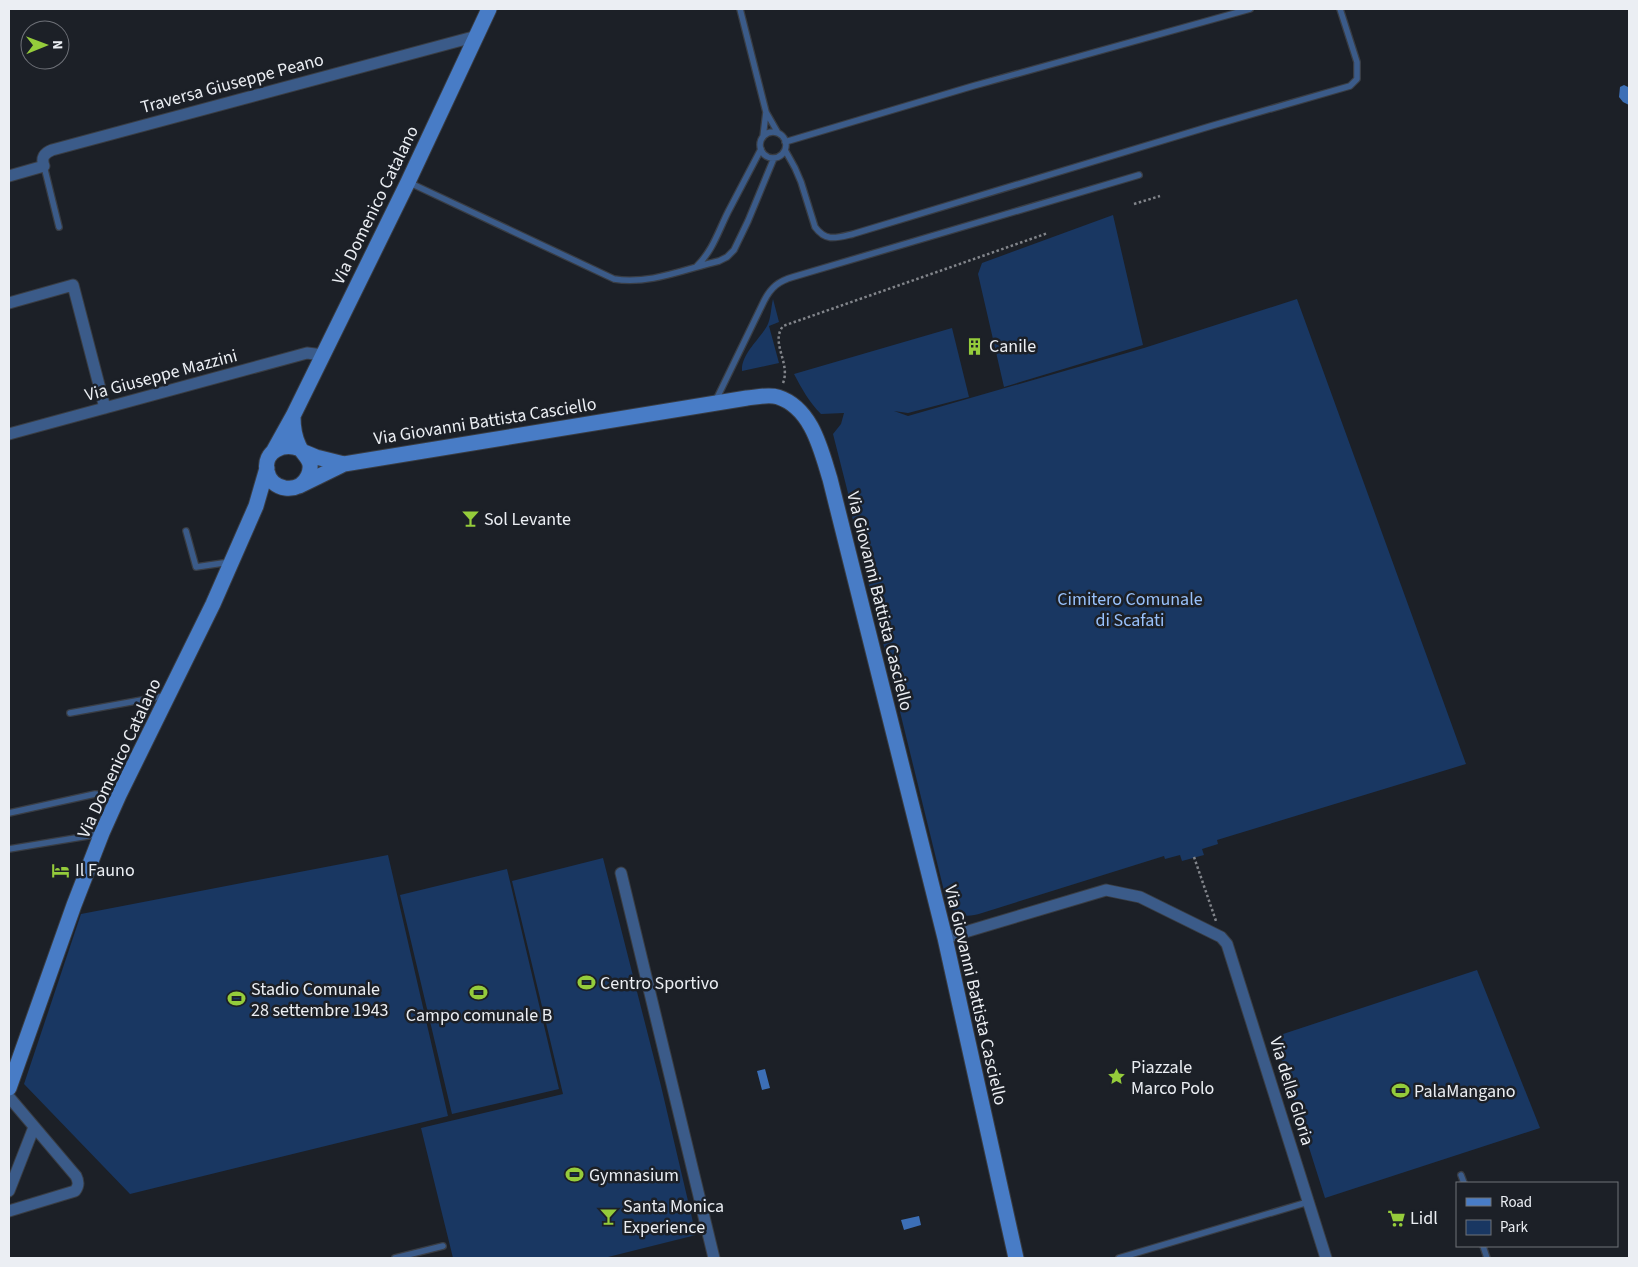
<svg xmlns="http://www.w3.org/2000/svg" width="1638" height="1267" font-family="'Source Sans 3',sans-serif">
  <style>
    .green { fill: #193762 }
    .water { fill: #3c6fb7 }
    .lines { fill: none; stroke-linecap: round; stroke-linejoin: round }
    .lane-casing { stroke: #393d44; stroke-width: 8 }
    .street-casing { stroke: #393d44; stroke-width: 13 }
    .secondary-casing { stroke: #393d44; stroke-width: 17 }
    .path { stroke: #82858b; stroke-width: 2.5; stroke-dasharray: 2.5 2.5; stroke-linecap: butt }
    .lane { stroke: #3b5b89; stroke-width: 5.5 }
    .street { stroke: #3b5b89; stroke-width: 11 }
    .secondary { stroke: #487cc6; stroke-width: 15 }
    .labels { text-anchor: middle; stroke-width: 5; stroke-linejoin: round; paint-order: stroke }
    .street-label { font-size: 18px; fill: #ebeef3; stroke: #1c2027 }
    .poi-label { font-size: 18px; fill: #ebeef3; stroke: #1c2027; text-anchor: start }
    .park-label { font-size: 18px; fill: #98c1fb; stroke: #1c2027 }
  </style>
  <rect width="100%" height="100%" fill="#1c2027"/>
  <path class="green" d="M1113,215L1143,345L1004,387L978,274L982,263Z
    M773,299L779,322L769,326L779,363L742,371C741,354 759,340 767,326C771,319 771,307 773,299Z
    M1297,299L1466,764L1217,840L1218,844L1202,849L1204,855L1182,861L1180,855L1165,859L1164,856L982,913C966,918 957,917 947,903L847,496L848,493L833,434L841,424L844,413L821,414C809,402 802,389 794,374L952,328L969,397L908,413L894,411L908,416L1144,348Z
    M388,855L448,1116L130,1194L24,1084L81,914Z
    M603,858L661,1086L696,1235L604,1258H453L421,1128L563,1094L512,881Z
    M507,869L559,1089L452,1114L400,895Z
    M1477,970L1540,1128L1325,1198L1274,1037Z"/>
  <path class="water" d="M1624,85L1628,87L1629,105L1623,102L1619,97L1620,87Z
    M765,1069L770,1088L762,1090L757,1071Z
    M919,1216L921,1225L904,1230L901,1220Z"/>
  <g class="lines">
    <defs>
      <path id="lane" d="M740,9L766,112L778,133
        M760 145a13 13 0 1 1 26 0a13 13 0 1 1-26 0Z
        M763,137L766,112
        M785,142L973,86L1250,9
        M785,150L795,168L801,182L815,227C826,242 836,238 853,234L1211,126L1350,86L1357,79V62L1340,9
        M44,166L59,227
        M408,182L614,279C649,285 685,269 719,261L727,257L734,250L748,221L774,158
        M697,266C713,250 718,232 728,212C739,191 750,170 761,149
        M715,402L764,301C771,287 779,281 793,277L1139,175
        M186,531L196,567L230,562
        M70,713L164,696
        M9,813L95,794L117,795
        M9,849L100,834
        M1461,1175L1464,1183
        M1483,1246L1487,1258
        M395,1258L443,1246
        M1119,1258L1308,1202"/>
      <path id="street" d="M9,176L44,166C41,158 44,153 52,150L477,36
        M9,303L73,285L105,408
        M9,434L307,353L323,355
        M621,873L714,1258
        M945,938L1106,890L1140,897L1221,937L1227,944L1326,1258
        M9,1097L76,1176C79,1182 79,1186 75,1191L9,1211
        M9,1191L34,1127"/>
      <path id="secondary" d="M293,416C293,426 294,436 299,446C303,456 315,460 308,476C299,495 271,491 267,471C263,451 284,442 300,449
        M273,452L293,416L408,182L489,9
        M304,452L316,457L344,464
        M299,486L344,464L747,398C757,397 769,394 778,397C812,408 821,450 830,479L945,938L1016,1258
        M9,1088L74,905L102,833L119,795L213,604L256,506L267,468"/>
    </defs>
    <use href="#lane" class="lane-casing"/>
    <use href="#street" class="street-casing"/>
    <use href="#secondary" class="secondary-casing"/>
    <path class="path" d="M1134,204L1160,196
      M783,383C791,363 770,343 783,326L1048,233
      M1194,857L1216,921"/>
    <use href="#lane" class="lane"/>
    <use href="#street" class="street"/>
    <use href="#secondary" class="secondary"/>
  </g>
  <defs>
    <symbol id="building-bare" viewBox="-9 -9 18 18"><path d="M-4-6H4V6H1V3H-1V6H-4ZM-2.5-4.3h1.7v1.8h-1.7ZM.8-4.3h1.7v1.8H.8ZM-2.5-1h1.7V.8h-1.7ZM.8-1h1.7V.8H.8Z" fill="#95cc3b" stroke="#1c2027" stroke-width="2.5" paint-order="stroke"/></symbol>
    <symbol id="bar-bare" viewBox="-9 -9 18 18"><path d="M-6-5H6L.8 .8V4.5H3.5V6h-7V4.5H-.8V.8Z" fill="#95cc3b" stroke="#1c2027" stroke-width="2.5" paint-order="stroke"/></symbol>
    <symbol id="hotel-bare" viewBox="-9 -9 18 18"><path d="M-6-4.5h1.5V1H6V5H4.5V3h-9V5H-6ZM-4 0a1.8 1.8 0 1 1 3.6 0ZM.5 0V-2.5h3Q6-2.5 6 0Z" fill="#95cc3b" stroke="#1c2027" stroke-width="2.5" paint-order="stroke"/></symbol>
    <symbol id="stadium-bare" viewBox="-9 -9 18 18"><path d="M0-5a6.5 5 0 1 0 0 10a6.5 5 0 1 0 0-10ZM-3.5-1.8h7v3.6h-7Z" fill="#95cc3b" stroke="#1c2027" stroke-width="2.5" paint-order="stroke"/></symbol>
    <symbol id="sight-bare" viewBox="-9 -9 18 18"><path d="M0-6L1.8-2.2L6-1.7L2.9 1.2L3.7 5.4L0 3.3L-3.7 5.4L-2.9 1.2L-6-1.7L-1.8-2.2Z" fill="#95cc3b" stroke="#1c2027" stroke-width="2.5" paint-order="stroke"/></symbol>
    <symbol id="supermarket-bare" viewBox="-9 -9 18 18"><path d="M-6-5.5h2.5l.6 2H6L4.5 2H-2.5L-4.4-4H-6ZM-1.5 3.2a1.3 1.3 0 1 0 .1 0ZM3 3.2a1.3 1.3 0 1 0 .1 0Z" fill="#95cc3b" stroke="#1c2027" stroke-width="2.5" paint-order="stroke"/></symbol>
  </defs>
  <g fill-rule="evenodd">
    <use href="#building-bare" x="962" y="334" width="25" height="25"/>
    <use href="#bar-bare" x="458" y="506" width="25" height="25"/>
    <use href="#hotel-bare" x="48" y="858" width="25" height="25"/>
    <use href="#stadium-bare" x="574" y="970" width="25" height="25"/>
    <use href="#stadium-bare" x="466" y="980" width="25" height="25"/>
    <use href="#stadium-bare" x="224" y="986" width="25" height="25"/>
    <use href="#sight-bare" x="1104" y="1064" width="25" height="25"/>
    <use href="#stadium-bare" x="1388" y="1078" width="25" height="25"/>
    <use href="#stadium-bare" x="562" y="1162" width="25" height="25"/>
    <use href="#bar-bare" x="596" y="1204" width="25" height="25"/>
    <use href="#supermarket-bare" x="1384" y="1206" width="25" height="25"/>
  </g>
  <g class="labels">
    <g class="street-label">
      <text transform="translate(232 83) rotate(-15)" y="6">Traversa Giuseppe Peano</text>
      <text transform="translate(375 205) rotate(-64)" y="6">Via Domenico Catalano</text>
      <text transform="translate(161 375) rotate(-15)" y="6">Via Giuseppe Mazzini</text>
      <text transform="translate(485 421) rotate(-9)" y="6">Via Giovanni Battista Casciello</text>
      <text transform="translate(880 601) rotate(76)" y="6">Via Giovanni Battista Casciello</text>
      <text transform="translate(119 758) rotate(-65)" y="6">Via Domenico Catalano</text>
      <text transform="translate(976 995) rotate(77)" y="6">Via Giovanni Battista Casciello</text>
      <text transform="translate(1292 1091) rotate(73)" y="6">Via della Gloria</text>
    </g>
    <g class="poi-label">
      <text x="989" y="352">Canile</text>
      <text x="484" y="525">Sol Levante</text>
      <text x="75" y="876">Il Fauno</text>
      <text x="600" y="989">Centro Sportivo</text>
      <text x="251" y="995">Stadio Comunale<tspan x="251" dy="21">28 settembre 1943</tspan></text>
      <text x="479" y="1021" text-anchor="middle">Campo comunale B</text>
      <text x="1131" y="1073">Piazzale<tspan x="1131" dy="21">Marco Polo</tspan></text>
      <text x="1414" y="1097">PalaMangano</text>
      <text x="589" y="1181">Gymnasium</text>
      <text x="623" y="1212">Santa Monica<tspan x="623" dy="21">Experience</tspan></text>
      <text x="1410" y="1224">Lidl</text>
    </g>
    <g class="park-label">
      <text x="1130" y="605">Cimitero Comunale<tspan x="1130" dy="21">di Scafati</tspan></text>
    </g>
  </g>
  <rect width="1638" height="1267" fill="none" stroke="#ebeef3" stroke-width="20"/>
  <rect x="1456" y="1182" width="162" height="65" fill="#1c2027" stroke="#6f7279"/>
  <rect x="1466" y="1198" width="25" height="8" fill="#487cc6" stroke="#6f7279"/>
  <text x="1500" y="1207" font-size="15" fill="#ebeef3">Road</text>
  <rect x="1466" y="1220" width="25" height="15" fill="#193762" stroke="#6f7279"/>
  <text x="1500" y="1232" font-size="15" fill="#ebeef3">Park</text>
  <g transform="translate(45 45) rotate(89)"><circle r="24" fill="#1c2027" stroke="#6f7279"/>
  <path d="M0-4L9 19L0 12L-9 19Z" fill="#95cc3b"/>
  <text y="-8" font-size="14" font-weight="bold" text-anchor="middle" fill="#ebeef3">N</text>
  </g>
</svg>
